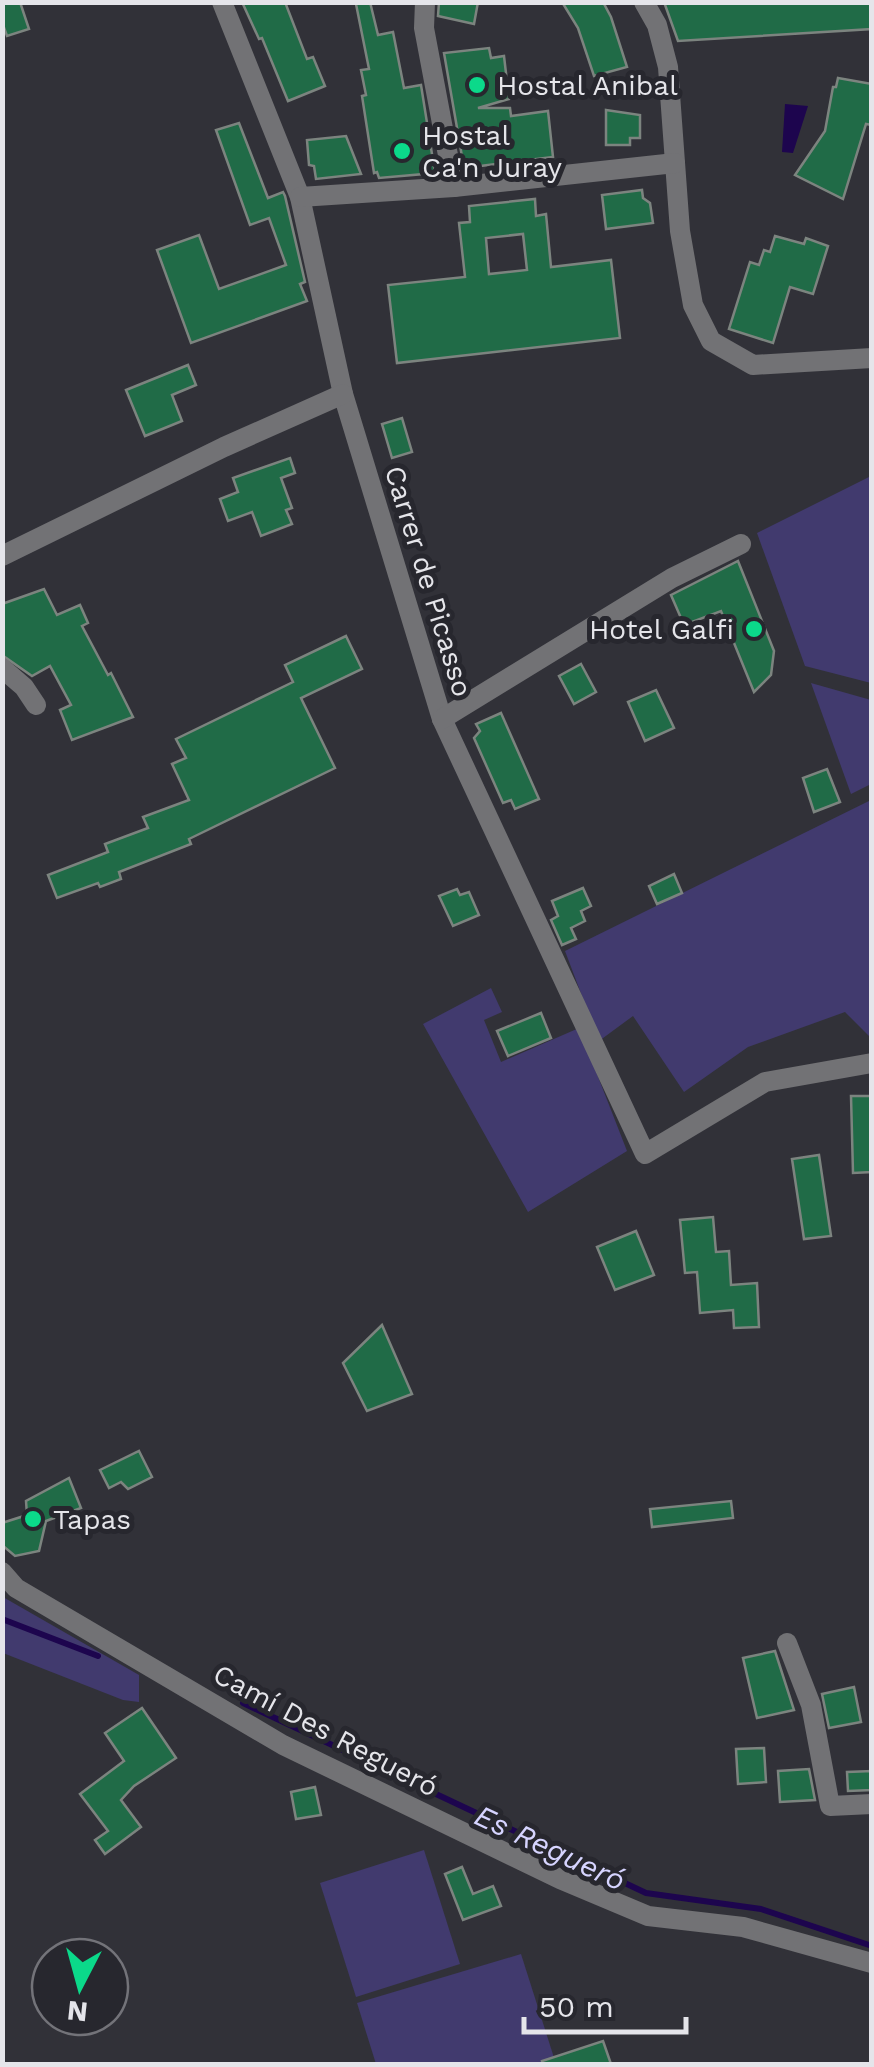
<svg xmlns="http://www.w3.org/2000/svg" width="874" height="2067" viewBox="0 0 874 2067" font-family="'Work Sans',sans-serif">
  <rect width="100%" height="100%" fill="#313138"/>
  <!-- green -->
  <g fill="#413a6e">
    <polygon points="871,476 871,683 805,666 757,533"/>
    <polygon points="811,683 871,700 871,784 851,794"/>
    <polygon points="871,800 871,1038 845,1012 748,1047 684,1092 633,1016 599,1041 565,951"/>
    <polygon points="491,988 502,1012 484,1020 501,1062 579,1028 627,1151 528,1212 423,1024"/>
    <polygon points="3,1597 139,1675 139,1702 123,1700 3,1653"/>
    <polygon points="424,1850 460,1964 356,1997 320,1883"/>
    <polygon points="521,1954 556,2064 376,2064 357,2003"/>
  </g>
  <!-- water -->
  <polygon fill="#1d054e" points="785,104 808,106 793,153 782,152"/>
  <g fill="none" stroke-linecap="round" stroke-linejoin="round">
    <!-- stream -->
    <g stroke="#1d054e" stroke-width="6">
      <polyline points="2,1619 98,1656"/>
      <polyline points="243,1703 646,1893 761,1909 872,1946"/>
    </g>
  </g>
  <!-- building -->
  <g fill="#206b47" stroke="#7c847f" stroke-width="2.5" fill-rule="evenodd">
    <polygon points="2,2 20,2 29,29 7,36 2,22"/>
    <polygon points="242,2 285,2 307,59 313,57 325,86 288,101 262,38 259,39"/>
    <polygon points="370,2 378,35 393,32 404,88 421,85 435,173 379,178 377,172 374,173 362,96 366,95 361,70 369,69 356,4"/>
    <polygon points="439,2 478,2 474,24 438,16"/>
    <polygon points="562,2 603,2 611,17 627,67 594,76 578,28"/>
    <polygon points="664,2 872,2 872,29 678,41"/>
    <polygon points="489,48 491,58 504,56 509,99 478,108 510,108 511,116 548,111 553,157 464,168 444,53"/>
    <polygon points="838,78 872,84 872,125 866,124 843,199 795,175 825,131 833,87 836,87"/>
    <polygon points="606,110 640,115 640,138 630,138 630,145 606,145"/>
    <polygon points="239,123 268,198 283,192 285,196 305,282 300,284 307,301 191,343 157,250 199,235 219,289 286,265 269,218 250,225 216,130"/>
    <polygon points="346,136 361,174 316,179 314,166 309,165 307,140"/>
    <polygon points="642,190 643,198 650,203 653,223 606,229 602,195"/>
    <path d="M535 199 536 216 546 214 551 267 611 260 620 338 397 363 388 285 465 277 459 223 470 222 469 206ZM523 234 527 270 489 274 486 238Z"/>
    <polygon points="775,236 804,244 806,238 828,246 813,294 790,287 773,343 729,329 750,262 759,265 764,250 770,252"/>
    <polygon points="188,365 196,385 172,395 182,421 145,436 126,390"/>
    <polygon points="402,418 412,452 392,458 382,424"/>
    <polygon points="290,458 295,473 281,478 292,508 286,510 292,524 261,536 252,512 228,521 220,499 238,492 233,478"/>
    <polygon points="738,561 774,651 771,675 754,692 721,611 684,625 671,595"/>
    <polygon points="44,589 57,615 80,605 88,623 82,626 108,675 111,673 133,717 72,740 60,710 71,705 50,666 32,676 2,655 2,604"/>
    <polygon points="346,636 362,669 301,698 335,768 189,839 191,844 119,872 121,879 100,887 98,883 57,898 48,875 108,852 105,844 148,828 143,817 189,800 172,764 186,758 176,739 293,682 285,665"/>
    <polygon points="581,664 596,692 574,704 559,676"/>
    <polygon points="656,690 674,728 645,741 628,702"/>
    <polygon points="501,713 539,799 515,809 511,800 503,803 474,738 480,731 476,724"/>
    <polygon points="827,769 840,802 814,812 803,778"/>
    <polygon points="674,874 682,893 657,904 649,886"/>
    <polygon points="583,888 591,906 581,911 585,921 571,928 576,939 562,945 551,920 558,916 552,901"/>
    <polygon points="457,889 460,895 469,892 479,915 453,926 439,896"/>
    <polygon points="541,1013 551,1038 508,1056 497,1031"/>
    <polygon points="851,1096 872,1096 872,1172 853,1173"/>
    <polygon points="819,1155 831,1236 804,1239 792,1159"/>
    <polygon points="713,1217 716,1252 729,1251 731,1285 757,1283 759,1327 734,1328 733,1310 700,1313 697,1272 685,1273 680,1220"/>
    <polygon points="636,1231 654,1275 615,1290 597,1247"/>
    <polygon points="382,1325 412,1394 367,1411 343,1363"/>
    <polygon points="139,1451 152,1477 128,1489 121,1482 109,1488 100,1470"/>
    <polygon points="69,1478 81,1508 46,1521 39,1551 15,1556 2,1545 2,1523 27,1515 26,1501"/>
    <polygon points="731,1501 733,1518 652,1527 650,1509"/>
    <polygon points="775,1651 794,1710 757,1718 743,1658"/>
    <polygon points="854,1687 861,1722 829,1728 822,1694"/>
    <polygon points="142,1708 176,1758 134,1786 121,1800 141,1827 105,1854 95,1840 108,1831 80,1794 124,1761 105,1733"/>
    <polygon points="764,1748 766,1782 738,1784 736,1749"/>
    <polygon points="809,1769 815,1800 780,1802 778,1771"/>
    <polygon points="872,1771 872,1790 848,1791 847,1772"/>
    <polygon points="315,1787 321,1815 296,1819 291,1792"/>
    <polygon points="462,1867 473,1894 493,1886 501,1906 463,1920 445,1874"/>
    <polygon points="603,2041 611,2064 543,2064 542,2061"/>
  </g>
  <g fill="none" stroke-linecap="round" stroke-linejoin="round">
    <!-- minor -->
    <g stroke="#727275" stroke-width="20">
      <polyline points="222,2 300,197 343,394 442,719 645,1154 765,1082 872,1063"/>
      <polyline points="425,2 424,28 454,187"/>
      <polyline points="644,2 657,25 668,67 680,231 693,305 711,341 753,365 872,358"/>
      <polyline points="300,197 454,187 675,163"/>
      <polyline points="2,556 224,447 343,394"/>
      <polyline points="2,668 24,687 36,705"/>
      <polyline points="442,719 672,578 741,544"/>
      <polyline points="2,1572 16,1588 283,1745 560,1879 648,1916 743,1927 872,1963"/>
      <polyline points="787,1643 811,1705 830,1806 872,1804"/>
    </g>
  </g>
  <!-- markers -->
  <g fill="#0bd98a" stroke="#27272e" stroke-width="4">
    <circle cx="477" cy="85" r="10"/>
    <circle cx="402" cy="151" r="10"/>
    <circle cx="754" cy="629" r="10"/>
    <circle cx="33" cy="1519" r="10"/>
  </g>
  <g text-anchor="middle" stroke-width="10" stroke-linejoin="round" paint-order="stroke">
    <!-- poi labels -->
    <g font-size="28" fill="#e5e5ea" stroke="#27272e" text-anchor="start">
      <text x="497" y="95">Hostal Anibal</text>
      <text x="422" y="145">Hostal<tspan x="422" dy="32">Ca'n Juray</tspan></text>
      <text x="734" y="639" text-anchor="end">Hotel Galfi</text>
      <text x="53" y="1529">Tapas</text>
    </g>
    <!-- street labels -->
    <g font-size="28" fill="#e5e5ea" stroke="#27272e">
      <text transform="translate(429 581) rotate(73)" y="10">Carrer de Picasso</text>
      <text transform="translate(326 1730) rotate(28)" y="10">Camí Des Regueró</text>
    </g>
    <!-- water labels -->
    <g font-size="30" font-style="italic" fill="#d6d4ff" stroke="#27272e">
      <text transform="translate(550 1848) rotate(25)" y="10">Es Regueró</text>
    </g>
  </g>
  <!-- border -->
  <rect width="874" height="2067" fill="none" stroke="#e5e5ea" stroke-width="10"/>
  <!-- north arrow -->
  <g transform="translate(80 1987) rotate(186)"><circle r="48" fill="#27272e" stroke="#737379" stroke-width="2.5"/>
  <path d="M0-8L18 38L0 25L-18 38Z" fill="#0bd98a"/>
  <text y="-15" font-size="28" font-weight="bold" text-anchor="middle" fill="#e5e5ea">N</text>
  </g>
  <!-- scale -->
  <path d="M524 2017v15h162v-15" fill="none" stroke="#e5e5ea" stroke-width="5"/>
  <text x="539" y="2017" font-size="30" fill="#e5e5ea" stroke="#27272e" stroke-width="8" paint-order="stroke">50 m</text>
</svg>
